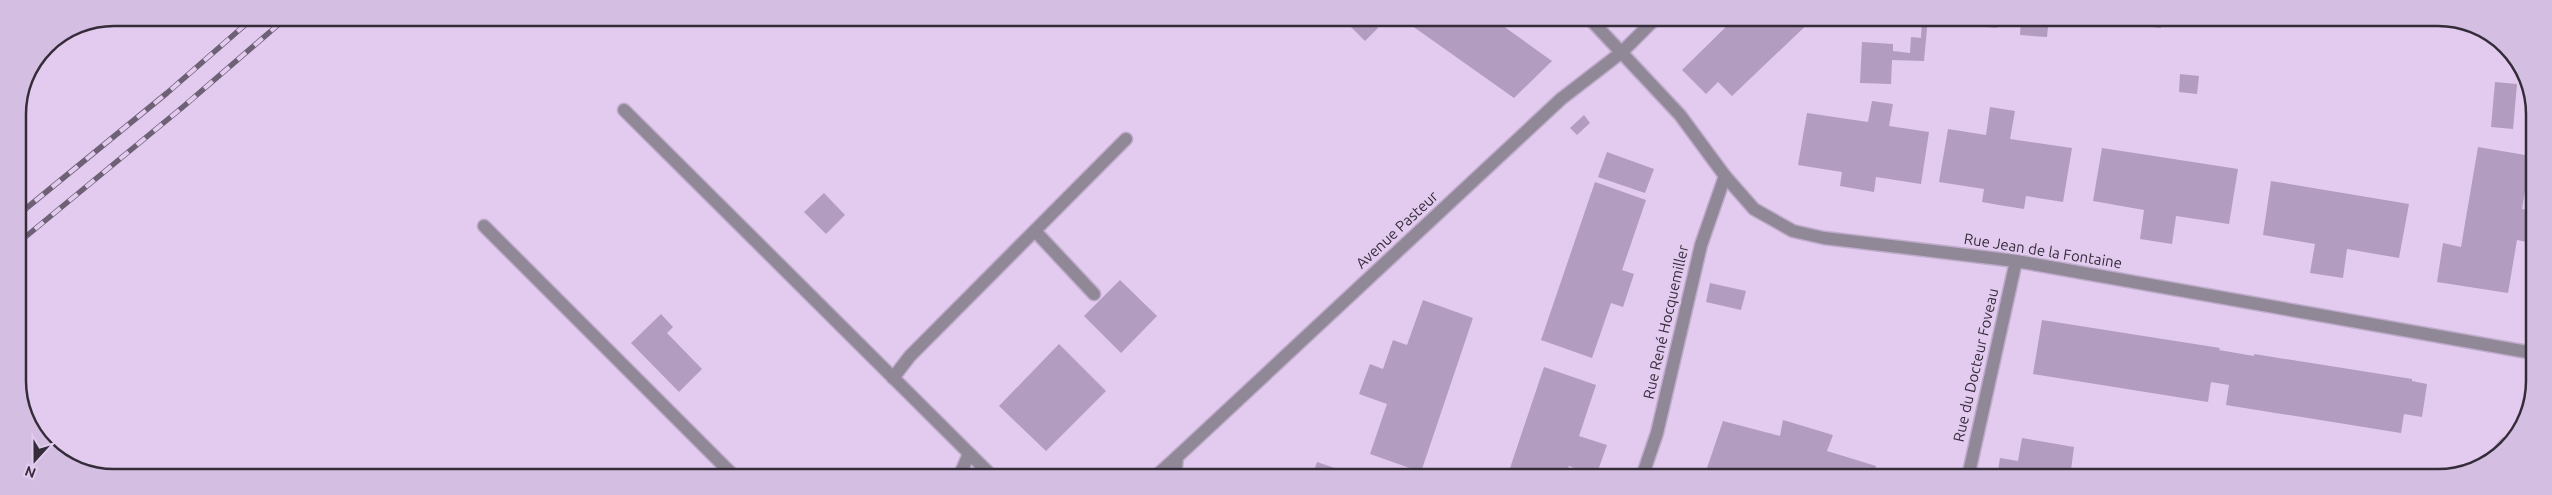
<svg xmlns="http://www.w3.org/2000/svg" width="2552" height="495" viewBox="0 0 2552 495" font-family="Ubuntu,sans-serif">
  <rect width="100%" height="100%" fill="#e2cbef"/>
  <!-- building -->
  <g fill="#b29cbf">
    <polygon points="1342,18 1367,18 1378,28 1365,41"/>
    <polygon points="1401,18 1492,18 1552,61 1514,98"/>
    <polygon points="1735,18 1814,18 1732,96 1718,82 1706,94 1682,70"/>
    <polygon points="1922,18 1928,18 1924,61 1892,60 1891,84 1860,83 1862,42 1893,44 1893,51 1910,53 1911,37 1921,38"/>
    <polygon points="1974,18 1997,18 1997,28 1973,26"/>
    <polygon points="2021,18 2049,18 2047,37 2020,35"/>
    <polygon points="2061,18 2161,18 2161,28"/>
    <polygon points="2180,74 2199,76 2197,94 2179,92"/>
    <polygon points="2495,82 2517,84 2513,129 2491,127"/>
    <polygon points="1872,101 1893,104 1889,126 1929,132 1921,184 1876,177 1874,192 1840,186 1842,172 1798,165 1807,113 1868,122"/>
    <polygon points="1990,107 2015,111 2010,139 2072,148 2063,202 2026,196 2024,209 1999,205 1982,202 1984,189 1939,182 1948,129 1986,135"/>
    <polygon points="1584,115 1590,123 1577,135 1570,128"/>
    <polygon points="2478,147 2531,156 2522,209 2533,211 2533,243 2517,240 2508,293 2437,282 2443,243 2461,247"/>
    <polygon points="2102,148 2238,169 2229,224 2176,216 2172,244 2140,239 2144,210 2093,201"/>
    <polygon points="1607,152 1654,169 1645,193 1598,177"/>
    <polygon points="2271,181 2409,204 2399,258 2347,249 2343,278 2310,273 2315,244 2263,235"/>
    <polygon points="1595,182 1646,200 1622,270 1634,274 1623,307 1611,303 1592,358 1541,340"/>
    <polygon points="824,193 845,215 826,234 804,212"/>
    <polygon points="1120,280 1157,316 1121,353 1084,316"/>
    <polygon points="1710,283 1746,291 1741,310 1706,302"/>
    <polygon points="1423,300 1473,318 1421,472 1370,454 1387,404 1359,394 1370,364 1383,369 1393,340 1407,345"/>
    <polygon points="661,314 673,327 667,333 702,369 679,392 631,343"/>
    <polygon points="2042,320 2220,348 2219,350 2254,356 2254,354 2412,379 2412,381 2427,384 2422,417 2404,414 2401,433 2226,405 2229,385 2211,382 2208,402 2033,374"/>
    <polygon points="1059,344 1106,391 1046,451 999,406"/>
    <polygon points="1544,367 1596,385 1579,436 1607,445 1596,476 1569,466 1565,477 1507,477"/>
    <polygon points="1783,420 1833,435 1827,451 1876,466 1874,477 1724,477 1706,471 1723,421 1780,436"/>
    <polygon points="2022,438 2074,447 2070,477 1997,477 2000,458 2018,461"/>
    <polygon points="1317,462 1361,477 1312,477"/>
  </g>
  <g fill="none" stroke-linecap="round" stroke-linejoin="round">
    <!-- minor casing -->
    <g stroke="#bfabcb" stroke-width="15">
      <g id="minor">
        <polyline points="1589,18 1680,115 1725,176 1754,209 1793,231 1824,238 2016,261 2533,353"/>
        <polyline points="624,110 993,477"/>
        <polyline points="484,226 735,477"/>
        <polyline points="1035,231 1094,294"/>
        <polyline points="893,378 910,356 1126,139"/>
        <polyline points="2496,456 2506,444"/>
        <polyline points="959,477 969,454"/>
        <polyline points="1155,477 1177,457"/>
        <polyline points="1175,477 1177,457 1561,99 1622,52 1656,18"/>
        <polyline points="1642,477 1657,433 1701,245 1725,176"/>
        <polyline points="1968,477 2016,261"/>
      </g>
    </g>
    <!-- minor -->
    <use href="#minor" stroke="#918897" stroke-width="12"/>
    <!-- rail casing -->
    <g stroke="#6e6176" stroke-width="5.5">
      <g id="rail">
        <polyline points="18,215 167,93 253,18"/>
        <polyline points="18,243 184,106 286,18"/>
      </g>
    </g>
    <!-- rail -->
    <use href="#rail" stroke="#e2cbef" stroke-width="4" stroke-dasharray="11" stroke-linecap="butt"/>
  </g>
  <g text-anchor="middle" stroke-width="4.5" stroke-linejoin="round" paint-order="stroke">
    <!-- street labels -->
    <g font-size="15" fill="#352c3a" stroke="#e2cbef">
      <text transform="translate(1397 230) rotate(-43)" y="5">Avenue Pasteur</text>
      <text transform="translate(2043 251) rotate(9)" y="5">Rue Jean de la Fontaine</text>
      <text transform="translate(1666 322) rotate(-77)" y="5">Rue René Hocquemiller</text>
      <text transform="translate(1976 365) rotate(-77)" y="5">Rue du Docteur Foveau</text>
    </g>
  </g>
  <!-- crop -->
  <path d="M0 0H2552V495H0ZM114 26H2438A88 88 0 0 1 2526 114V381A88 88 0 0 1 2438 469H114A88 88 0 0 1 26 381V114A88 88 0 0 1 114 26Z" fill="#d4bee1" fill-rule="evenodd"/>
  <path fill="none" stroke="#352c3a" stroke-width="2.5" d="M114 26H2438A88 88 0 0 1 2526 114V381A88 88 0 0 1 2438 469H114A88 88 0 0 1 26 381V114A88 88 0 0 1 114 26Z"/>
  <!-- north arrow -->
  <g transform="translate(35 460) rotate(201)" stroke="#e2cbef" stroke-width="4" paint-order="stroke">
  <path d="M0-4L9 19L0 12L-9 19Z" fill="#352c3a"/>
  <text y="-8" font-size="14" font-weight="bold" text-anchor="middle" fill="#352c3a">N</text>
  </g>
</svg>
